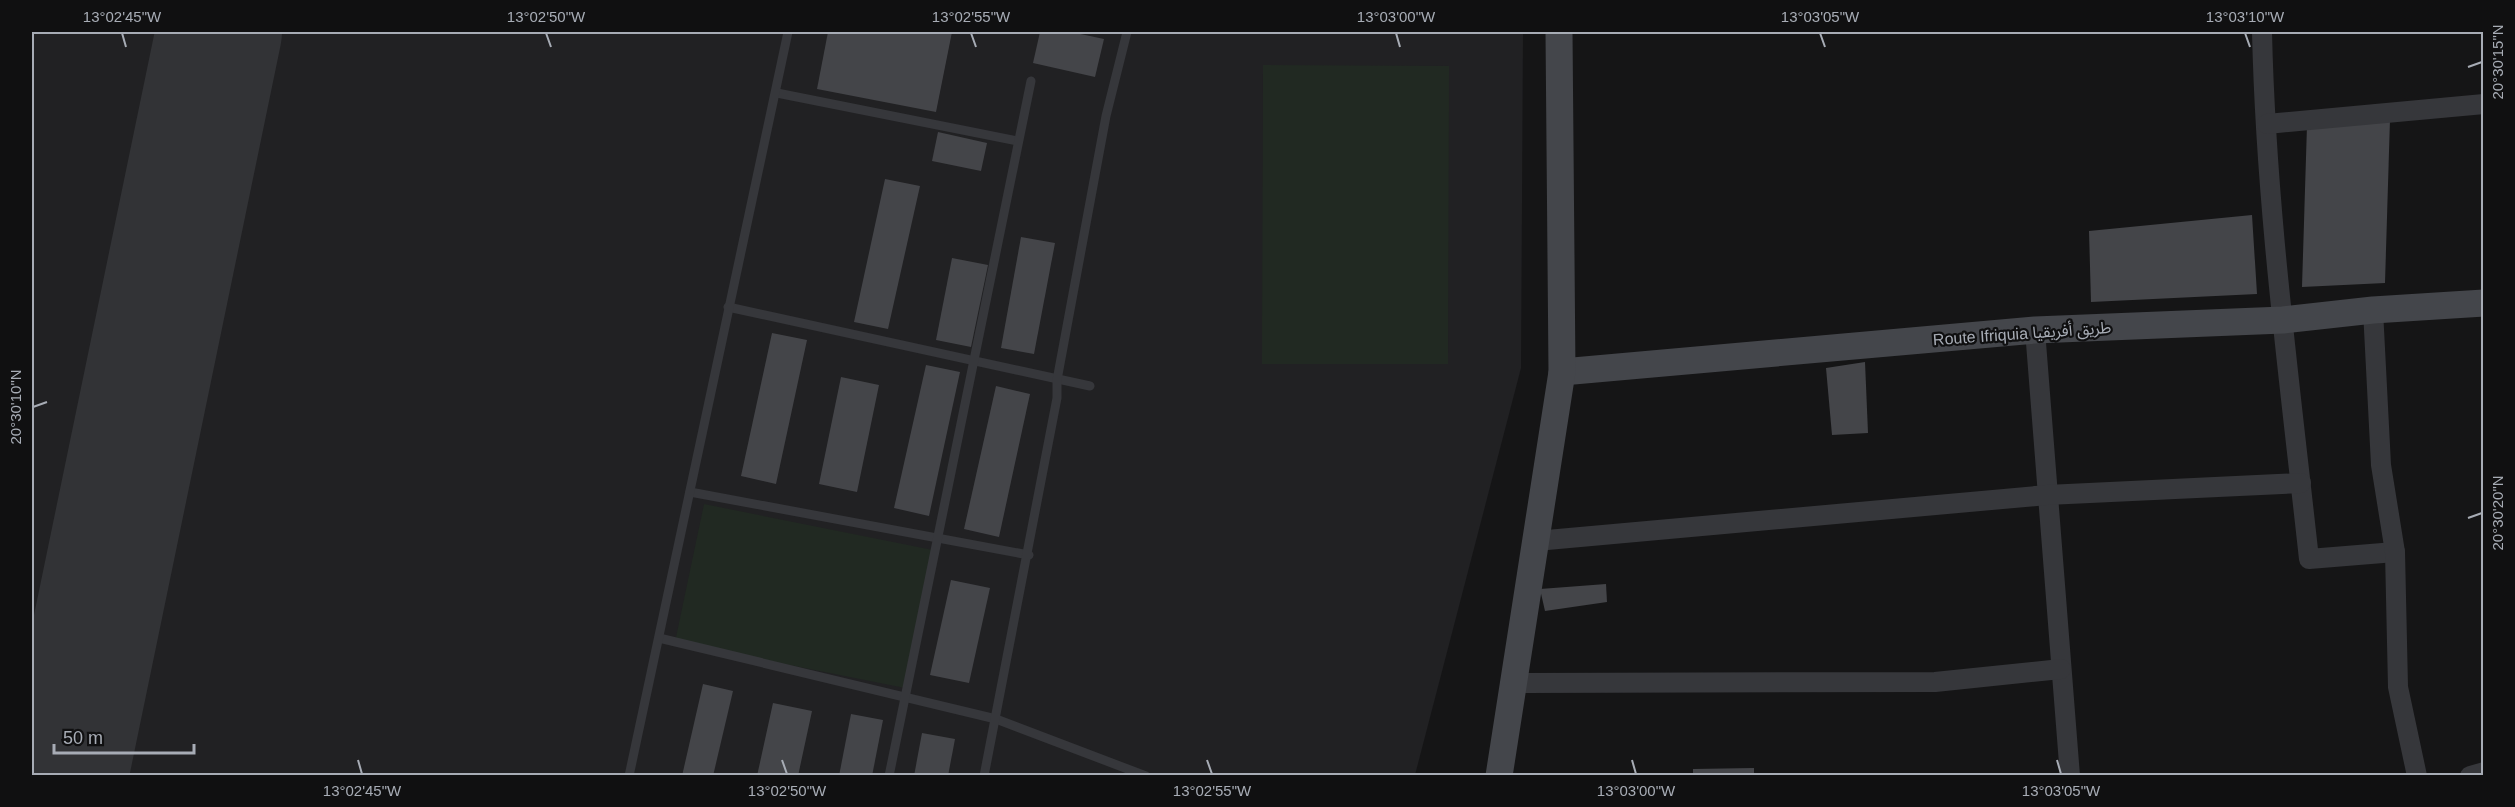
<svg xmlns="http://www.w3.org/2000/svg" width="2515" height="807" viewBox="0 0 2515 807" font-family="Helvetica,'Noto Sans Arabic',sans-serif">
  <rect width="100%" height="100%" fill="#151516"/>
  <!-- built -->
  <polygon fill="#212123" points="32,32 1523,32 1521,368 1415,775 32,775"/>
  <!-- green -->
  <g fill="#212922">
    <polygon points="1263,65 1449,66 1448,364 1262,364"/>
    <polygon points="704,504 933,550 905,688 675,642"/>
  </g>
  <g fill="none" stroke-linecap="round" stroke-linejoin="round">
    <!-- runway -->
    <polyline stroke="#323336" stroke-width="126" points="65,776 219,32"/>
  </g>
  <!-- building -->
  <g fill="#444549">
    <polygon points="828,32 952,32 936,112 817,89"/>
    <polygon points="1040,32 1071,32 1104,39 1095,77 1033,63"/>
    <polygon points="2390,119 2385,283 2302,287 2307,125"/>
    <polygon points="938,132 987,143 981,171 932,161"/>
    <polygon points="885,179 920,186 888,329 854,322"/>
    <polygon points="2252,215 2257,294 2091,302 2089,231"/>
    <polygon points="1021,237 1055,243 1034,354 1001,348"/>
    <polygon points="952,258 988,265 971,347 936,340"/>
    <polygon points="772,333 807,340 776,484 741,476"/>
    <polygon points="1865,362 1868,433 1832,435 1826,368"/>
    <polygon points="926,365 960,372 929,516 894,508"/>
    <polygon points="841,377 879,385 857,492 819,484"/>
    <polygon points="996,386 1030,394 999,537 964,529"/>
    <polygon points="951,580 990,588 969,683 930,675"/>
    <polygon points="1606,584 1607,602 1545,611 1540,589"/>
    <polygon points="703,684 733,691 713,776 682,776"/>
    <polygon points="773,703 812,711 798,776 757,776"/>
    <polygon points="851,714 883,720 872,776 839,776"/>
    <polygon points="922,733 955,739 948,776 914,776"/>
    <polygon points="1754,768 1754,776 1693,776 1693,769"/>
  </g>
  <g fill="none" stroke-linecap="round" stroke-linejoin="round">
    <!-- lane -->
    <g stroke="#36373b" stroke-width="9">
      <polyline points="777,93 1018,141"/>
      <polyline points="728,307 1090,386"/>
      <polyline points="690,492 1029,555"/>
      <polyline points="659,638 996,719 1146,776"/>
      <polyline points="629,776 788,32"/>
      <polyline points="889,776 1031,81"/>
      <polyline points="984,776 1057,398 1057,380 1106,116 1127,32"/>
    </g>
    <!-- street -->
    <g stroke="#36373b" stroke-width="20">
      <path d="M2262 32C2266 208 2290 384 2309 559L2395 552"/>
      <polyline points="2267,124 2484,104"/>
      <polyline points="2373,310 2381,465 2395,552 2398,687 2417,776"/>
      <polyline points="2035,330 2070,776"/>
      <polyline points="1536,541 2047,495 2301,483"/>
      <polyline points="1514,683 1935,682 2061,669"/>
      <polyline points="2470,776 2484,772"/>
    </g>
    <!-- secondary -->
    <g stroke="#44464b" stroke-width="27">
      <polyline points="1562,372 2035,330 2283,320 2373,310 2484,303"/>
      <polyline points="1499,776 1562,372 1559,32"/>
    </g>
  </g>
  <!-- ticks -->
  <path fill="none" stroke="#a7acb5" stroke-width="2" d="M122 33 126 47M546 33 551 47M971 33 976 47M1396 33 1400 47M1820 33 1825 47M2245 33 2250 47M2468 67 2482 62M33 407 47 402M2468 518 2482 513M358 760 362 774M782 760 787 774M1207 760 1212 774M1632 760 1636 774M2057 760 2061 774"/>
  <g text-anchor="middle" stroke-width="4.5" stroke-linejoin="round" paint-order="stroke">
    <!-- street labels -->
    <g font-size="16" fill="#a7acb5" stroke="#101011">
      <text transform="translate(2022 333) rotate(-4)" y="6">Route Ifriquia طريق أفريقيا</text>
    </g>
  </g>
  <!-- border -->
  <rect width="2515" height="807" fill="none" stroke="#101011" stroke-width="66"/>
  <!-- scale -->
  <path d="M54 744v9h140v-9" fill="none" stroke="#a7acb5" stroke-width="3"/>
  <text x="63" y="744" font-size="18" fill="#a7acb5" stroke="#101011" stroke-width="4.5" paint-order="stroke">50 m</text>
  <rect x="33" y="33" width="2449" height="741" fill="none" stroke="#a7acb5" stroke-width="2"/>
  <g font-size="15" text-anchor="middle" fill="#a7acb5">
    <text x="122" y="22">13°02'45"W</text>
    <text x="546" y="22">13°02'50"W</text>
    <text x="971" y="22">13°02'55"W</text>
    <text x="1396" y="22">13°03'00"W</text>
    <text x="1820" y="22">13°03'05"W</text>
    <text x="2245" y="22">13°03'10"W</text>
    <text transform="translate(2498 62) rotate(-90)" y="5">20°30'15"N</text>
    <text transform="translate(16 407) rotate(-90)" y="5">20°30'10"N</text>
    <text transform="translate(2498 513) rotate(-90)" y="5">20°30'20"N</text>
    <text x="362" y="796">13°02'45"W</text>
    <text x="787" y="796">13°02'50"W</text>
    <text x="1212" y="796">13°02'55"W</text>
    <text x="1636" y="796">13°03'00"W</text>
    <text x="2061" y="796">13°03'05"W</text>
  </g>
</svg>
